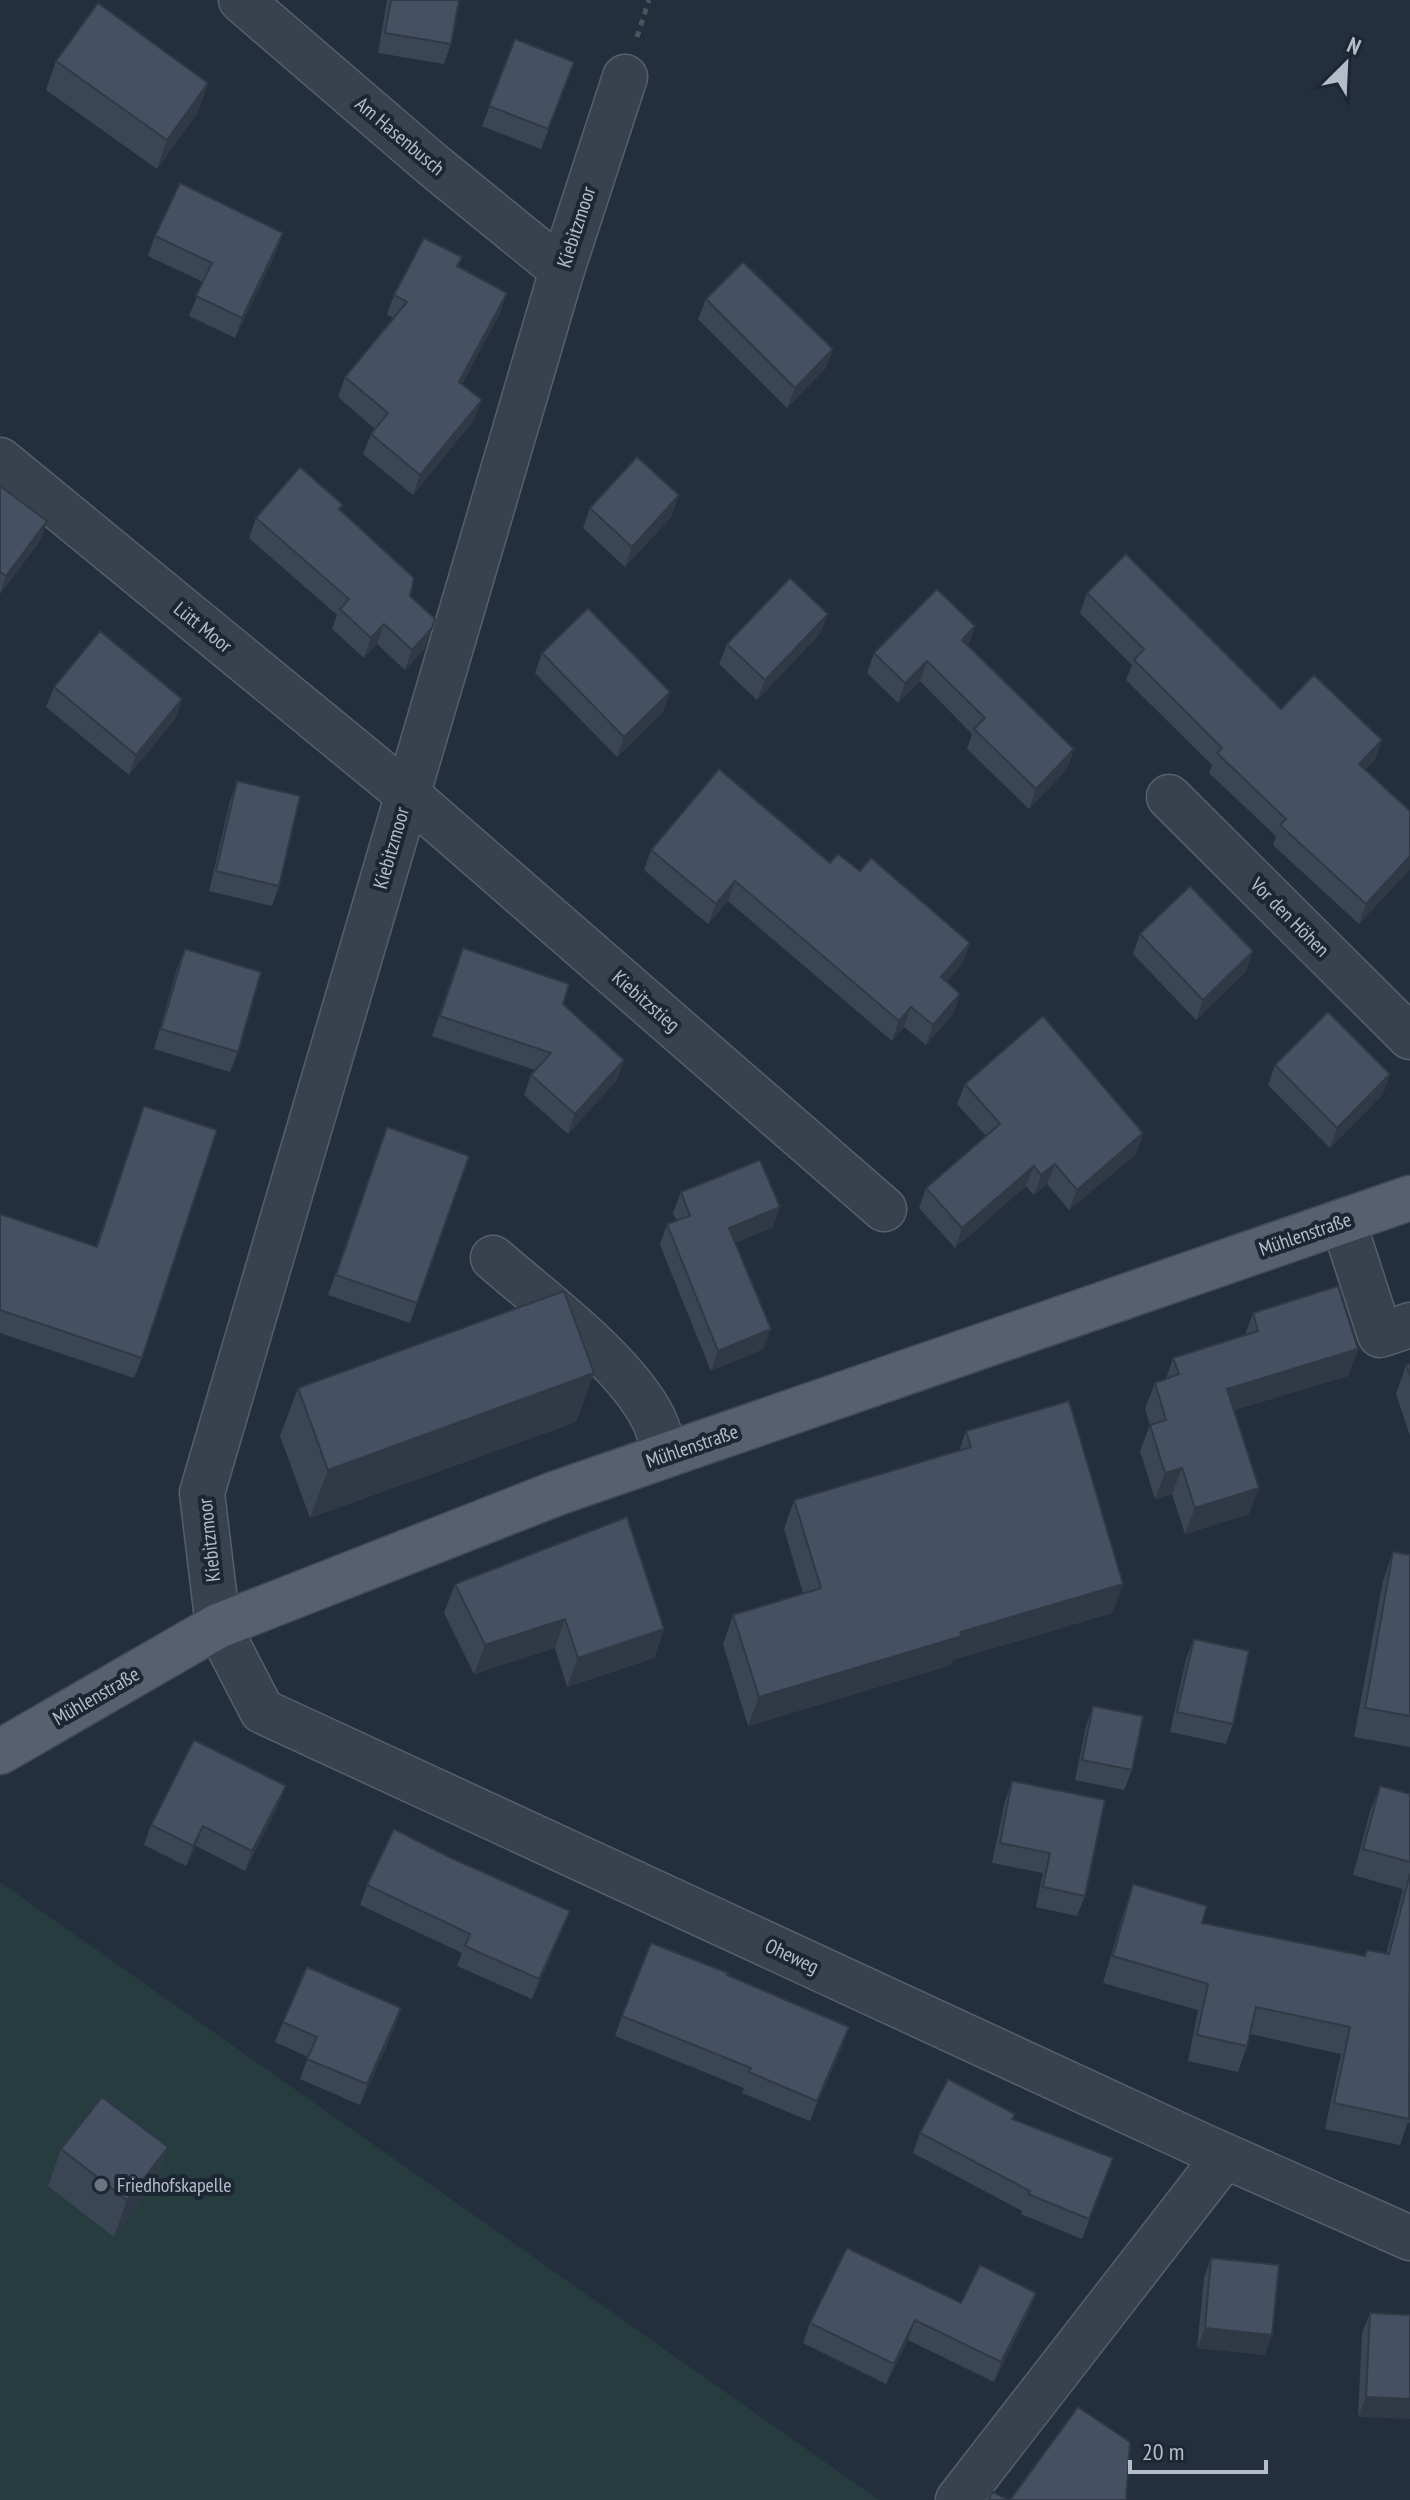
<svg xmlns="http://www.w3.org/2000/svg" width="1410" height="2500" viewBox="0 0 1410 2500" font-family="'PT Sans Narrow',sans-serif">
  <rect width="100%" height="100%" fill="#242f3e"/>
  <!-- green -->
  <polygon fill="#263c3f" points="0,1882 879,2500 0,2500"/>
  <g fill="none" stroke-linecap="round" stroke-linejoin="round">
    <!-- minor casing -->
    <g stroke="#565f6c" stroke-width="47">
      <g id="minor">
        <polyline points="241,0 433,165 562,270"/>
        <polyline points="625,77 562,270 202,1493 218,1626 262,1711 1205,2147 1410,2238"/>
        <polyline points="0,460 407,794 884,1209"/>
        <polyline points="1169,797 1410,1037"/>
        <polyline points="1343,1221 1380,1335 1410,1325"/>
        <path d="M493 1258C541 1300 627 1363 654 1420 659 1430 662 1443 665 1455"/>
        <polyline points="958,2500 1225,2156"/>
      </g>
    </g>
    <!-- major casing -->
    <g stroke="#414a57" stroke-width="47">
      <polyline id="major" points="0,1752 218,1626 557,1493 1410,1198"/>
    </g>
    <!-- path -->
    <polyline stroke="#44595c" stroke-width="5" stroke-dasharray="6 6" stroke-linecap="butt" points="637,37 649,0"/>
    <!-- minor -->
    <use href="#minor" stroke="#38414e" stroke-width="44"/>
    <!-- major -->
    <use href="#major" stroke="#56606e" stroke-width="44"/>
  </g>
  <!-- wall -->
  <g fill="#3b4654">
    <polygon points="387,0 459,0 451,44 444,64 378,53"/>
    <polygon points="515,39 567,82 541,149 482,126"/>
    <polygon points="56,61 208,83 198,112 157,169 46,90"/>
    <polygon points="283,233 276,253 235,338 189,316 203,282 148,256 155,236"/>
    <polygon points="462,257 458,266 500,313 462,384 474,420 413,495 363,454 371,434 375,429 338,397 345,377 394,318 387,315 394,295"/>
    <polygon points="706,299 833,349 825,369 787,408 698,319"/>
    <polygon points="0,486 47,521 40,541 0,594"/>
    <polygon points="590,508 672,516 625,567 583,528"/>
    <polygon points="341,510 410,596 425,648 405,670 377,644 364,658 332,629 337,615 249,538 256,518"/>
    <polygon points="1087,593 1281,709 1375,760 1365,769 1410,811 1410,869 1359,924 1273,845 1276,836 1209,773 1212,765 1126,680 1132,665 1080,613"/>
    <polygon points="975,626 968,646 1074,749 1067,769 1029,809 967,749 972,734 920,681 898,703 867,673 874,653"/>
    <polygon points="820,634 757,700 719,664 727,644"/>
    <polygon points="542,653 670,692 663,712 617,757 535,673"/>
    <polygon points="54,687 182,699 175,719 129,775 46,707"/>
    <polygon points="237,781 279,886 272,906 209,891 230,801"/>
    <polygon points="651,850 830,863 963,963 946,982 960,994 953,1014 926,1045 904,1027 892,1041 728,901 708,924 644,870"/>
    <polygon points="1140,934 1253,951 1246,971 1196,1020 1133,954"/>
    <polygon points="185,949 238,1052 230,1072 154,1049 177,969"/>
    <polygon points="455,968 563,1004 624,1060 617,1080 568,1134 524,1095 531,1075 535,1070 432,1036"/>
    <polygon points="1275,1065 1390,1074 1383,1094 1330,1148 1268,1085"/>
    <polygon points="965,1084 1143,1133 1136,1154 1069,1210 1047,1184 1034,1195 1026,1186 955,1248 919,1208 926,1188 986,1136 957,1104"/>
    <polygon points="144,1106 142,1358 134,1378 0,1333 0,1214 96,1246"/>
    <polygon points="387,1127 469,1156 410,1323 328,1295"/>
    <polygon points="681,1192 773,1227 735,1243 763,1349 711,1371 660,1245 667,1224 677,1221 673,1213"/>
    <polygon points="1253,1313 1358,1349 1348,1376 1234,1410 1249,1514 1185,1534 1172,1494 1155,1499 1140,1451 1150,1425 1145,1409 1155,1383 1166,1379 1173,1358 1245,1335"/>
    <polygon points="1410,1364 1410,1436 1396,1394 1406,1365"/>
    <polygon points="594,1373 576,1422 310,1518 280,1436 298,1388"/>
    <polygon points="966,1431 1123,1584 1112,1613 953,1660 951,1665 748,1726 723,1644 733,1615 803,1593 784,1529 794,1500 959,1451"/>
    <polygon points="1393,1552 1410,1555 1410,1747 1354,1737 1383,1581"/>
    <polygon points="455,1584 664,1629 654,1658 567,1687 555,1648 474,1674 444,1613"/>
    <polygon points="1194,1639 1233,1724 1226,1744 1170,1732 1186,1659"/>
    <polygon points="1093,1706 1132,1770 1124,1790 1075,1780 1086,1726"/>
    <polygon points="1012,1781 1085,1896 1077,1916 1036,1907 1043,1873 992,1863 1005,1801"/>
    <polygon points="286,1786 278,1806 245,1871 196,1846 186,1866 144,1845 151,1825"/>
    <polygon points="1380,1786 1410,1794 1410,2123 1408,2122 1400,2145 1325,2129 1341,2054 1250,2034 1247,2046 1238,2072 1188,2061 1198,2010 1103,1983 1124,1911 1133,1884 1202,1923 1364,1956 1367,1950 1386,1954 1403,1889 1353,1875 1370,1812"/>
    <polygon points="367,1885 562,1931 532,1999 457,1966 462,1953 360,1905"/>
    <polygon points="401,2008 394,2029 360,2105 300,2079 308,2057 275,2042 283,2022"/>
    <polygon points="622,2016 849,2027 810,2121 742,2093 744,2088 615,2036"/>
    <polygon points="1013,2119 1113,2158 1082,2239 1021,2214 1022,2211 913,2153 920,2133"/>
    <polygon points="168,2147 154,2184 114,2237 48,2186 61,2149"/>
    <polygon points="1211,2258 1265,2355 1197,2348 1204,2278"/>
    <polygon points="1036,2293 1028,2313 994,2382 908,2340 886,2384 803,2343 810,2323"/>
    <polygon points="1370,2313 1410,2315 1358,2417 1362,2333"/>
  </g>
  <!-- shaded-wall -->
  <g fill="#303945">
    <polygon points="208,83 198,112 157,169 167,140"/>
    <polygon points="283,233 276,253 235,338 242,318"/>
    <polygon points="507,293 500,313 452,402 459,382"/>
    <polygon points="833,349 825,369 787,408 795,388"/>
    <polygon points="482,400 474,420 413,495 420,475"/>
    <polygon points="679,495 672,516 625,567 632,547"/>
    <polygon points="47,521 40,541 0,594 6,576"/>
    <polygon points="828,614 820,634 757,700 765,680"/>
    <polygon points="384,624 377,644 364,658 371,638"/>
    <polygon points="975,626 968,647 962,640"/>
    <polygon points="432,628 425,648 405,670 412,650"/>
    <polygon points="927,661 920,681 898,703 905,683"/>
    <polygon points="670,692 663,712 617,757 624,737"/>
    <polygon points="182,699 175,719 129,775 136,755"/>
    <polygon points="1382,740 1375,760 1352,784 1359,764"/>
    <polygon points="1074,749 1067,769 1029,809 1036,789"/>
    <polygon points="1410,856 1410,869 1359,924 1366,904"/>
    <polygon points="735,881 728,901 708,924 716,904"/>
    <polygon points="970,943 963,963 934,997 941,977"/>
    <polygon points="1253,951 1246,971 1196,1020 1203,1000"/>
    <polygon points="960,994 953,1014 926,1045 933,1025"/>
    <polygon points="911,1007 904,1027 892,1041 899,1021"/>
    <polygon points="624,1060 617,1080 568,1134 575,1114"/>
    <polygon points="1390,1074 1383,1094 1330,1148 1337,1128"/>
    <polygon points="1143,1133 1136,1154 1069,1210 1077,1190"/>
    <polygon points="1055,1164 1047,1184 1034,1195 1041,1175"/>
    <polygon points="1034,1166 1026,1186 955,1248 962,1228"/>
    <polygon points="780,1207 773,1227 722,1248 729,1228"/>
    <polygon points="771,1329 763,1349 711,1371 718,1351"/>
    <polygon points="1358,1349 1348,1376 1218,1415 1227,1389"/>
    <polygon points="594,1373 576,1422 310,1518 328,1470"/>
    <polygon points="1182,1468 1172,1494 1155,1499 1165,1473"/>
    <polygon points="1259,1488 1249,1514 1185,1534 1195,1508"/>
    <polygon points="1123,1584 1112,1613 953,1660 951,1665 748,1726 759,1697 960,1632"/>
    <polygon points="565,1619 555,1648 474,1674 485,1645"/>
    <polygon points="664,1629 654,1658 567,1687 578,1658"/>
    <polygon points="286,1786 278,1806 245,1871 252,1851"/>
    <polygon points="203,1826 196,1846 186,1866 193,1846"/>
    <polygon points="570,1911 562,1931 532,1999 539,1979"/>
    <polygon points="401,2008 394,2029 360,2105 367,2084"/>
    <polygon points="849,2027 842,2048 810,2121 817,2101"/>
    <polygon points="168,2147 154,2184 114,2237 127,2200"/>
    <polygon points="1036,2293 1028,2313 994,2382 1001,2362"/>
    <polygon points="915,2320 908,2340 886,2384 894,2364"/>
    <polygon points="1205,2328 1272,2335 1265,2355 1197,2348"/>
    <polygon points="1366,2397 1410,2399 1410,2419 1358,2417"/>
  </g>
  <!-- building -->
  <g fill="#455162" stroke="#303945" stroke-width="2">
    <polygon points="391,0 459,0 451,44 385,33"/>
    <polygon points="98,3 208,83 167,140 56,61"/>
    <polygon points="515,39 574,62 548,129 489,106"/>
    <polygon points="180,183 283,233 242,318 196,296 212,263 155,236"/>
    <polygon points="424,238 462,257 457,266 507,293 459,382 482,400 420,475 371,434 388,413 345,377 407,302 394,295"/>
    <polygon points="743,262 833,349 795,388 706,299"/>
    <polygon points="637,457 679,495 632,547 590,508"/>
    <polygon points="300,467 343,505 339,509 414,578 410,596 435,619 432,628 412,650 384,624 371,638 340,609 349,599 256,518"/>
    <polygon points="0,486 47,521 6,576 0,572"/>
    <polygon points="1126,554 1281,709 1314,675 1382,740 1359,764 1410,811 1410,856 1366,904 1280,825 1286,819 1217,753 1222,748 1134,660 1144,649 1087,593"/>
    <polygon points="790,578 828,614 765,680 727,644"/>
    <polygon points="937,589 975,626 962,640 1074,749 1036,789 974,729 985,718 927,661 905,683 874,653"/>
    <polygon points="588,608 670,692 624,737 542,653"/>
    <polygon points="100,631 182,699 136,755 54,687"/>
    <polygon points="719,769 830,863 838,854 860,871 871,858 970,943 941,977 960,994 933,1025 911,1007 899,1021 735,881 716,904 651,850"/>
    <polygon points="237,781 300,796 279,886 216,871"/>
    <polygon points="1190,886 1253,951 1203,1000 1140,934"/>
    <polygon points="463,948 569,984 563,1004 624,1060 575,1114 531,1075 551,1053 440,1016"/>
    <polygon points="185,949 261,972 238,1052 161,1029"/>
    <polygon points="1328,1012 1390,1074 1337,1128 1275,1065"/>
    <polygon points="1043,1016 1143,1133 1077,1190 1055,1164 1041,1175 1034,1166 962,1228 926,1188 1000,1124 965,1084"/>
    <polygon points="144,1106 217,1130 142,1358 0,1310 0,1214 97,1247"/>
    <polygon points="387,1127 469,1156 417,1303 336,1275"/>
    <polygon points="760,1160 780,1207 729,1228 771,1329 718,1351 667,1224 690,1216 681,1192"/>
    <polygon points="1338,1286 1358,1349 1227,1389 1259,1488 1195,1508 1182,1468 1165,1473 1150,1425 1166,1420 1155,1383 1179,1374 1173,1358 1258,1331 1253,1313"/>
    <polygon points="564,1291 594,1373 328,1470 298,1388"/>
    <polygon points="1410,1364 1410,1376 1406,1365"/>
    <polygon points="1069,1401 1123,1584 960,1632 962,1636 759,1697 733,1615 821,1588 794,1500 971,1447 966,1431"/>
    <polygon points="627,1517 664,1629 578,1658 565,1619 485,1645 455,1584"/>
    <polygon points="1393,1552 1410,1555 1410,1716 1365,1708"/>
    <polygon points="1194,1639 1249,1651 1233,1724 1177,1712"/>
    <polygon points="1093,1706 1143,1716 1132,1770 1082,1760"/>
    <polygon points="194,1740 286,1786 252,1851 203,1826 193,1846 151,1825"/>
    <polygon points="1012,1781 1105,1800 1085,1896 1043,1887 1050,1853 1000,1843"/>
    <polygon points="1380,1786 1410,1794 1410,1862 1363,1849"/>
    <polygon points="394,1829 451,1858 570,1911 539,1979 465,1946 470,1934 367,1885"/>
    <polygon points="1410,1874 1409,2119 1334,2103 1350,2027 1256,2007 1247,2046 1197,2035 1208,1984 1113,1956 1133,1884 1207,1906 1202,1923 1365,1956 1367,1950 1389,1954"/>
    <polygon points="651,1943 728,1973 727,1975 849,2027 817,2101 749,2072 751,2068 622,2016"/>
    <polygon points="307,1967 401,2008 367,2084 307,2059 317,2037 283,2022"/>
    <polygon points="948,2079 1015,2114 1012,2119 1113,2158 1089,2219 1028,2194 1030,2191 920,2133"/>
    <polygon points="102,2097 168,2147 127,2200 61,2149"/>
    <polygon points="847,2248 961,2303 980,2265 1036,2293 1001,2362 915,2320 894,2364 810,2323"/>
    <polygon points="1211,2258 1279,2265 1272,2335 1205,2328"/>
    <polygon points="1370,2313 1410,2315 1410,2399 1366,2397"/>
    <polygon points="1078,2407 1130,2442 1126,2500 1010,2500"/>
    <polygon points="993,2492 1008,2500 988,2500"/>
  </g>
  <!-- markers -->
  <circle fill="#6b7280" stroke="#1d2633" stroke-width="3" cx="101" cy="2185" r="8"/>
  <g text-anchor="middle" stroke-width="8" stroke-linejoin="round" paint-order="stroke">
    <!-- street labels -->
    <g font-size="20" fill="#b4bcc9" stroke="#1d2633">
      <text transform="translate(400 136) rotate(40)" y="7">Am Hasenbusch</text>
      <text transform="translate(576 227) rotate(-72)" y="7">Kiebitzmoor</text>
      <text transform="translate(203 627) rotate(39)" y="7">Lütt Moor</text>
      <text transform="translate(391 848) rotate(-74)" y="7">Kiebitzmoor</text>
      <text transform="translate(1290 917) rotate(45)" y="7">Vor den Höhen</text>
      <text transform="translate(646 1001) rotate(41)" y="7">Kiebitzstieg</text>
      <text transform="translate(1305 1234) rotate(-19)" y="7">Mühlenstraße</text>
      <text transform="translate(692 1446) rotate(-19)" y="7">Mühlenstraße</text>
      <text transform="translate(209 1540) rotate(-96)" y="7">Kiebitzmoor</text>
      <text transform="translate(96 1696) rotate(-30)" y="7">Mühlenstraße</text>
      <text transform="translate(792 1956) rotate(25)" y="7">Oheweg</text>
    </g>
    <!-- poi labels -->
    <g font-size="20" fill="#b4bcc9" stroke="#1d2633" text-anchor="start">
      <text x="117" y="2192">Friedhofskapelle</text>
    </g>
  </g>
  <!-- north arrow -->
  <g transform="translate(1346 64) rotate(24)" stroke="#1d2633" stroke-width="6" paint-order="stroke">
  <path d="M0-6L14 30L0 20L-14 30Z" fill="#b4bcc9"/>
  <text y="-12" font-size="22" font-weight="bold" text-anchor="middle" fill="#b4bcc9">N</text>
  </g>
  <!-- scale -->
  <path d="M1130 2460v12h136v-12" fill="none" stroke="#b4bcc9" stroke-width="4"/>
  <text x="1142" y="2460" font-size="24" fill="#b4bcc9" stroke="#1d2633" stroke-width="6" paint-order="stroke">20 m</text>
</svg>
